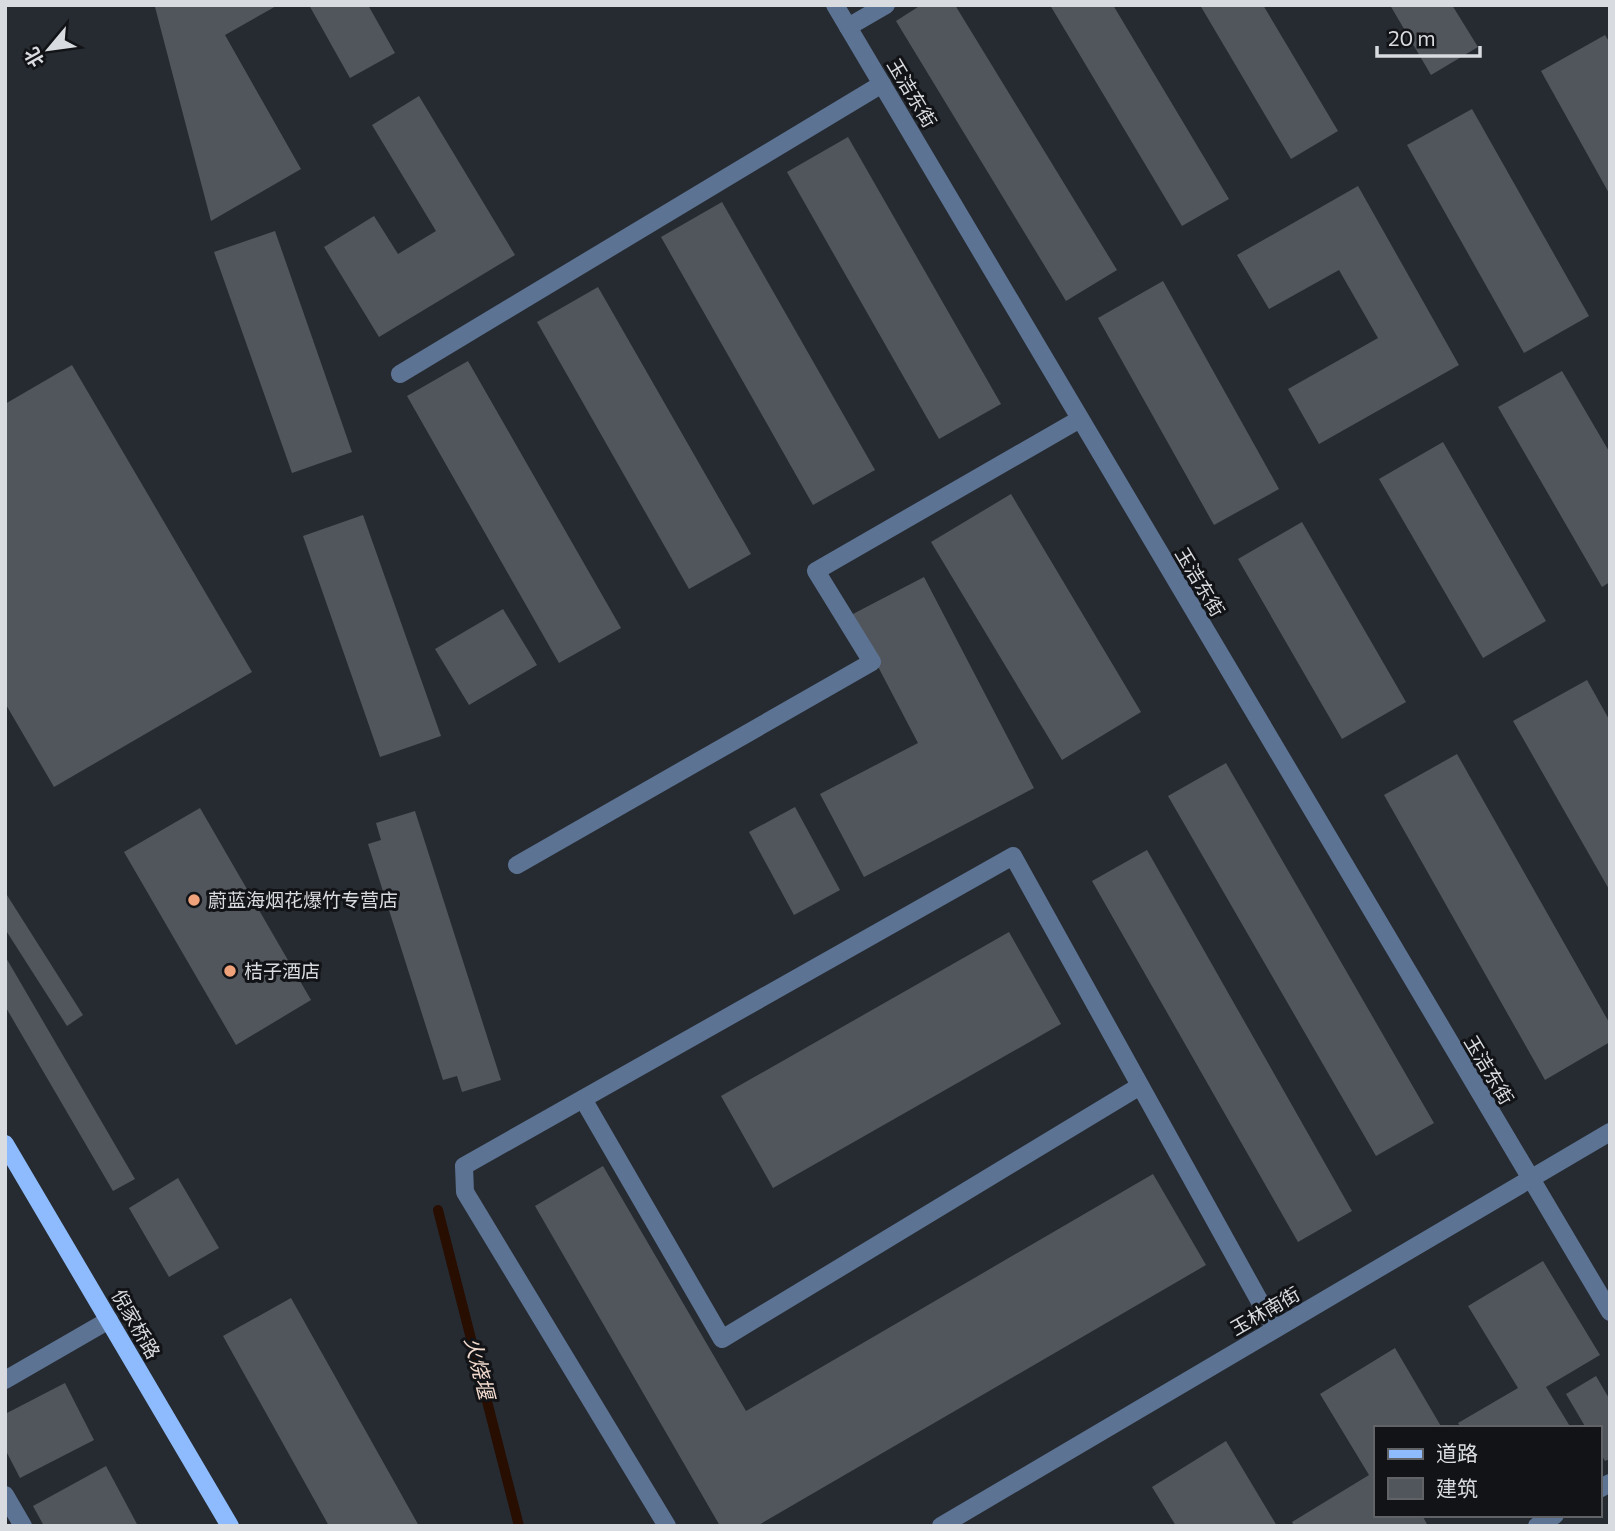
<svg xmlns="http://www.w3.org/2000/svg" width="1615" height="1531" viewBox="0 0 1615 1531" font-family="Commissioner,'Noto Sans SC',sans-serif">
  <rect width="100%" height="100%" fill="#262b31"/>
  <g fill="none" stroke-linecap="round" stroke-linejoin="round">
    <!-- stream -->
    <polyline stroke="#280d01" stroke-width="10" points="438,1210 519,1526"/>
  </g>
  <!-- building -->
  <g fill="#51565d">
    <polygon points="157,5 278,5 225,35 301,169 211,221 155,7"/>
    <polygon points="309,5 368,5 395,53 350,78"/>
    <polygon points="921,5 955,5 1117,270 1066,301 896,21"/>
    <polygon points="1050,5 1113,5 1229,199 1182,226"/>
    <polygon points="1200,5 1263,5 1338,131 1291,159"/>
    <polygon points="1390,5 1452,5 1478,47 1431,75"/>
    <polygon points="1605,35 1610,43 1610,195 1541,71"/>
    <polygon points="419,96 515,255 379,337 324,247 374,216 398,254 436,231 372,125"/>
    <polygon points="1472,109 1589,316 1524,353 1407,145"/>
    <polygon points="848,137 1001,404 939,439 787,172"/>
    <polygon points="1358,186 1459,365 1319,444 1288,389 1378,338 1339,270 1269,309 1237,255"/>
    <polygon points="722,202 875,470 813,505 661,237"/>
    <polygon points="275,231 352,452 292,473 214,252"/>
    <polygon points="1163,281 1279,489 1214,525 1098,318"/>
    <polygon points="598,287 751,554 689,589 537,322"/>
    <polygon points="468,361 621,628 559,663 407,396"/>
    <polygon points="72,365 252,672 54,787 5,703 5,404"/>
    <polygon points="1562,371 1610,453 1610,582 1602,587 1498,407"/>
    <polygon points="1443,442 1546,621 1483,658 1379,479"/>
    <polygon points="1011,494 1141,712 1062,760 931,542"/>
    <polygon points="363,515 441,736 380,757 303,536"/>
    <polygon points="1302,522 1406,702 1342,739 1238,559"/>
    <polygon points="924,577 1034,788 864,877 820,794 918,743 851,615"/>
    <polygon points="503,609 537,665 469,705 435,649"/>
    <polygon points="1587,680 1610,721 1610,891 1513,721"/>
    <polygon points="1457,754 1610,1024 1610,1042 1545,1080 1384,795"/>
    <polygon points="1226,763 1434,1123 1376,1156 1168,796"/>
    <polygon points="795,807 840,890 794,915 749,832"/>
    <polygon points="200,808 311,1000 236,1045 124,852"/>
    <polygon points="415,811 501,1080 462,1092 457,1076 443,1080 368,844 381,840 376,823"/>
    <polygon points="1147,850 1352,1211 1298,1242 1092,881"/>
    <polygon points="5,892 83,1015 67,1026 5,929"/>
    <polygon points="1009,932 1061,1024 773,1188 721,1096"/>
    <polygon points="5,956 135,1179 113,1191 5,1006"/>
    <polygon points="603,1166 746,1411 1153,1174 1206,1265 757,1526 720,1526 535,1206"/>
    <polygon points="178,1178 219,1248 169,1277 129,1208"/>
    <polygon points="1543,1261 1600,1355 1546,1387 1571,1428 1461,1428 1458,1423 1518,1388 1468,1306"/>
    <polygon points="291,1298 419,1526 329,1526 223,1336"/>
    <polygon points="1395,1348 1442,1428 1375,1428 1375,1515 1422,1515 1428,1526 1294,1526 1292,1522 1369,1475 1320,1394"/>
    <polygon points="1596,1376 1610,1400 1610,1459 1605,1461 1599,1451 1599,1428 1586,1428 1566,1394"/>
    <polygon points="65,1383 94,1440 20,1478 5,1449 5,1414"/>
    <polygon points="1226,1441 1277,1526 1176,1526 1152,1487"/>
    <polygon points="106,1466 138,1526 44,1526 33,1506"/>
  </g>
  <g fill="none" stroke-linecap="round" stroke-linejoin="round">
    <!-- minor -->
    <g stroke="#5d7393" stroke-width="18">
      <polyline points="835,5 1610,1312"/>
      <polyline points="848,27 886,5"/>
      <polyline points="400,374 882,84"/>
      <polyline points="517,865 872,662 816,571 1080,419"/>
      <polyline points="583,1099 722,1339 1140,1086"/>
      <polyline points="5,1380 109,1320"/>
      <polyline points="1599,1489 1610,1483"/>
      <polyline points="5,1495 23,1526"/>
      <polyline points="667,1526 465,1192 464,1166 1013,856 1275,1329"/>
      <polyline points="941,1526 1610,1132"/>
      <polyline points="1537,1526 1555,1515"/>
    </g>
    <!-- major -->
    <polyline stroke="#8dbbfd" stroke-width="18" points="5,1144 230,1526"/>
  </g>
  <!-- markers -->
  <g fill="#f0a27a" stroke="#111316" stroke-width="2.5">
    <circle cx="194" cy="900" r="7"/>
    <circle cx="230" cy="971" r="7"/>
  </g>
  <g text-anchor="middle" stroke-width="6" stroke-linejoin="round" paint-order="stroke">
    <!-- street labels -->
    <g font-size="19" fill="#d8dbdf" stroke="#111316">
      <text transform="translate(912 93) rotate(59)" y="7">玉洁东街</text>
      <text transform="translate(1200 582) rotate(59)" y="7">玉洁东街</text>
      <text transform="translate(1489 1070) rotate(59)" y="7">玉洁东街</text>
      <text transform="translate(1265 1311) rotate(-30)" y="7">玉林南街</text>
      <text transform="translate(136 1324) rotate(60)" y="7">倪家桥路</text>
    </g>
    <!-- poi labels -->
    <g font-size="19" fill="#d8dbdf" stroke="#111316" text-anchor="start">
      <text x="208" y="907">蔚蓝海烟花爆竹专营店</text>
      <text x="244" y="978">桔子酒店</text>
    </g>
    <!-- water labels -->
    <g font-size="21" font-style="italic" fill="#f2dace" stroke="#111316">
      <text transform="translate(479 1368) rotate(76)" y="7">火烧堰</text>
    </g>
  </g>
  <!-- border -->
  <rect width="1615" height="1531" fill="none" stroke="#d8dbdf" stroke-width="14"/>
  <!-- legend -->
  <rect x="1374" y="1426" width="228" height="91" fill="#111316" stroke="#616366" stroke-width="2"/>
  <rect x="1388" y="1449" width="35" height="10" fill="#8dbbfd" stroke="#616366" stroke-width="2"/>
  <text x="1436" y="1461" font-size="21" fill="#d8dbdf">道路</text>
  <rect x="1388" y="1478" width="35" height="21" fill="#51565d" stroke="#616366" stroke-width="2"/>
  <text x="1436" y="1496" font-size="21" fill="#d8dbdf">建筑</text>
  <!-- north arrow -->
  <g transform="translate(49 49) rotate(241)" stroke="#111316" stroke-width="5" paint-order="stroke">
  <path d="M0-5L12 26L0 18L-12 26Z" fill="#d8dbdf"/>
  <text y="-10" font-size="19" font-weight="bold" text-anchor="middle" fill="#d8dbdf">北</text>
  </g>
  <!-- scale -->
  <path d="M1377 46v10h103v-10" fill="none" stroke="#d8dbdf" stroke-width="3.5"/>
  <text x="1388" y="46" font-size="21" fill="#d8dbdf" stroke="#111316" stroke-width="5" paint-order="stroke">20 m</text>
</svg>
